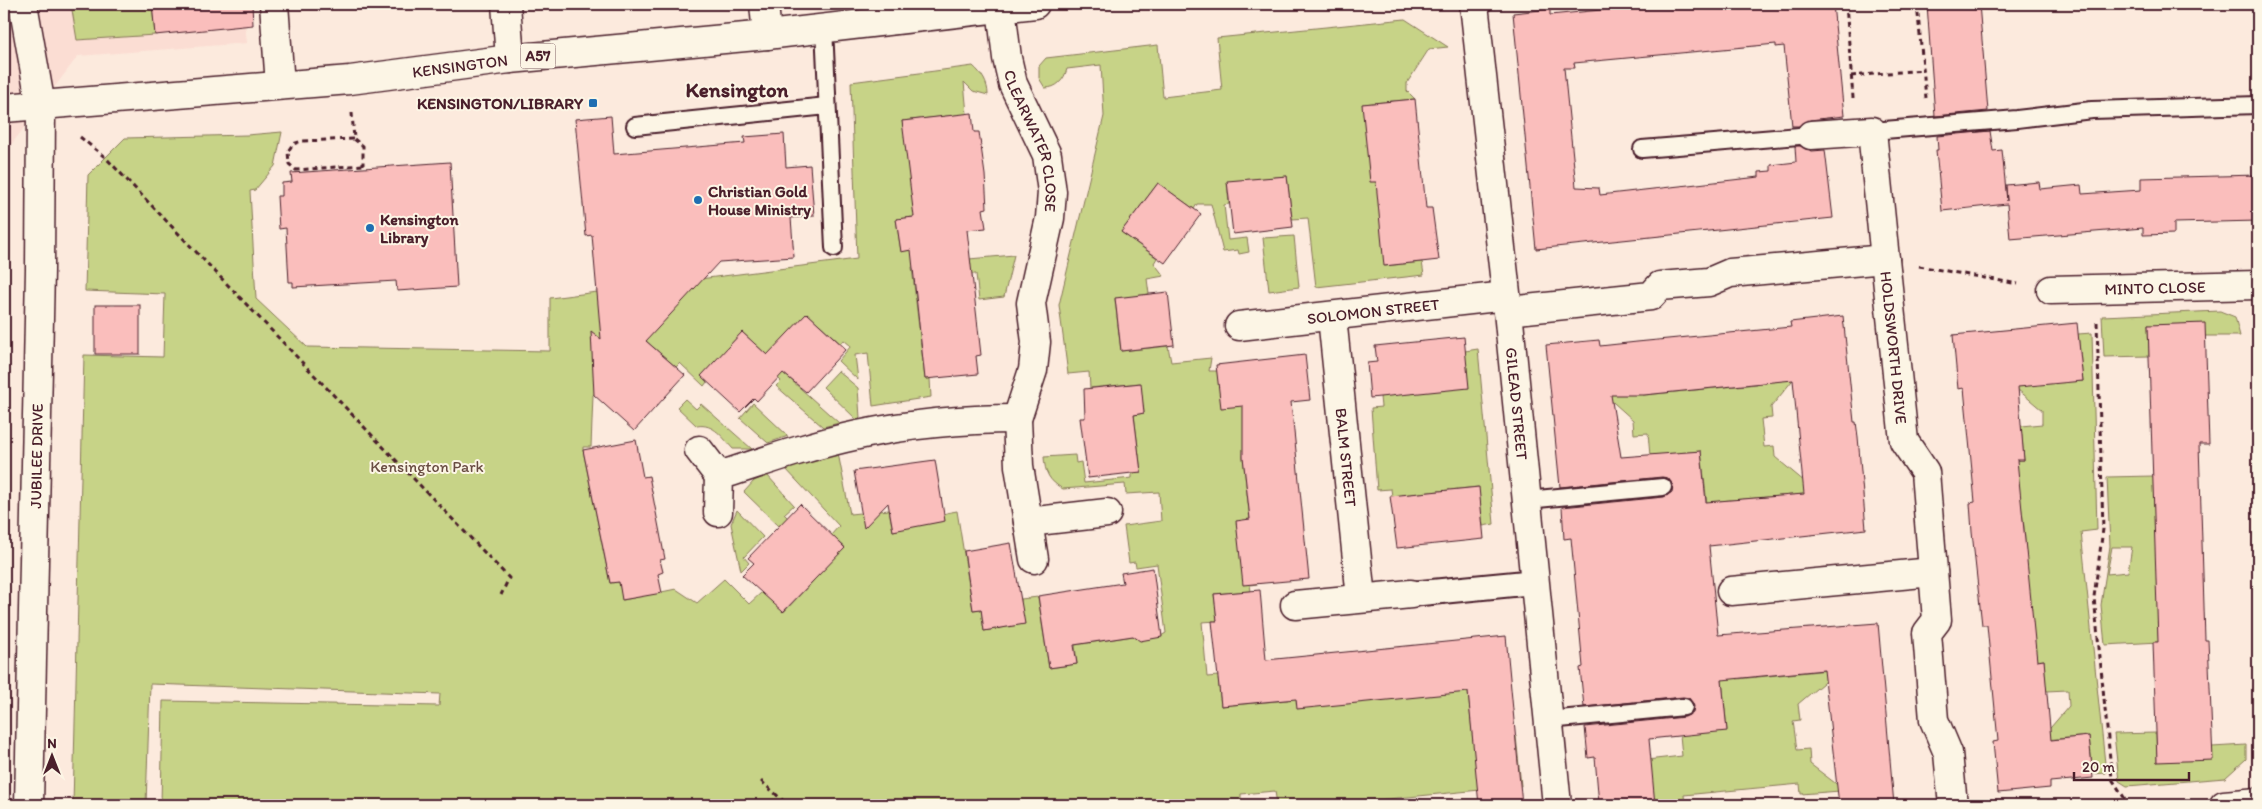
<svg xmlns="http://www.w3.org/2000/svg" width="2262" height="809" viewBox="0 0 2262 809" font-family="Itim,sans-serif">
  <rect width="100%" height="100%" fill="#fceadd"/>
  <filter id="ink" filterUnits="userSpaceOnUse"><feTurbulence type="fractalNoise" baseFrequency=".02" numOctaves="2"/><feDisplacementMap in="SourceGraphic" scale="10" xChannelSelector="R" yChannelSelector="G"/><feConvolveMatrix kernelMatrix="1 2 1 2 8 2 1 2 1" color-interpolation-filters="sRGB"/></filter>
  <g filter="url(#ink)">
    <!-- built -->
    <polygon fill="#fbddd3" points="4,4 243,4 247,43 78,56 8,149 4,273"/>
    <!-- green -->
    <g fill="#c7d387" stroke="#887959" fill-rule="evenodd">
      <polygon points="71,4 152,4 155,35 77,40"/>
      <path d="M1405 19 1448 47 1429 49 1407 83V91L1415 99 1363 104 1415 178 1385 266 1422 262 1424 275 1316 287 1308 218 1292 219 1287 176 1227 182 1229 204 1224 205 1228 240 1247 238 1249 252 1239 254 1238 250 1223 252 1211 204H1197L1194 209 1158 183 1121 232 1157 258 1154 263 1164 276 1147 279 1149 294 1115 299 1121 351 1168 346 1171 362 1211 358 1209 371H1217L1246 406 1243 457 1257 584 1250 585 1251 591 1214 594 1217 621 1202 622 1207 677 1218 676 1221 706 1288 700 1284 663 1468 692 1473 741 1516 736 1521 786 1326 805H1277L1275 791 1241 794V802L1196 805H161L163 701 439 706 440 694 150 684 146 805H73L84 355 163 357 165 294 85 291 88 175 125 138 247 135 282 132 275 166 255 190 250 191 256 299 307 347 550 351V298L857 259 851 82 973 66C982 74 988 83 988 95L973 91 964 82 967 114 902 121 930 215 896 219 901 251 944 247 945 263 912 267 925 379H930L931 397 873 406 868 353 855 355 858 380 838 361 851 346 844 340 840 343 807 313 768 356 742 332 702 376 707 382 704 386 680 363 676 367 628 325 603 384 593 395 591 447H583V450L610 583 619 582 623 600 676 589 697 603 724 579 749 604 762 592 784 612 845 547 831 535 839 526 785 468 838 453 850 514 889 510 893 531C916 526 934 514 957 511L973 610 981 609 984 631 1018 625 1014 604 1021 602V599L1038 597 1049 668 1077 664 1075 645 1133 636 1159 637 1166 633 1157 564 1136 567 1135 562 1129 563 1124 526 1161 521 1159 492 1126 494 1125 484 1063 489C1049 481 1045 473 1044 457L1075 455 1076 463 1081 462 1084 483 1132 478V473L1141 472 1134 415 1144 413 1140 383 1090 388 1089 372 1068 374 1059 305 1104 116 1101 65 1067 69C1064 80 1057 88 1045 88L1039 78V66L1046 58 1158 45 1163 97 1222 90 1217 38Z"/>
      <polygon points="1294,236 1299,287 1269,291 1263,238"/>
      <polygon points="1014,255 1004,297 979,300 976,274 971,274 969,259"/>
      <polygon points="2220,311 2235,317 2240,336 2205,336 2148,325 2149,356 2104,357 2102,316"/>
      <polygon points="2092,333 2097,530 2081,532 2106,773 2093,774 2089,736 2046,740 2045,734 2069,706 2068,690 2046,691 2044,660 2034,661 2024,527 2015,460 2024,460 2021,426 2042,424 2042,410 2011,384 2083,381 2078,334"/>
      <polygon points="1478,349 1494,524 1483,526 1478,487 1392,496 1391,489 1377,490 1371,408 1381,407 1380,397 1465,351"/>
      <polygon points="1795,370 1796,376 1771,407 1772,418 1761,419 1764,447 1774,446 1775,457 1805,482 1806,494 1719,501 1722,535 1669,540 1679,649 1734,642 1737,679 1829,670 1829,678 1798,704 1800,720 1793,721 1797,750 1809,749 1810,764 1839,786 1840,791 1801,794 1800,784 1684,795 1685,805 1642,805 1638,761 1682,756 1680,735 1727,730 1721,669 1668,674 1651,683 1642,684 1639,657 1645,657 1645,653 1634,539 1628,539 1626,514 1635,513 1652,518 1708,513 1701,451 1650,456 1648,433 1634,434 1633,420 1605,395 1604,388 1641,385 1642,395 1644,395 1757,384 1757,374"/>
      <polygon points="781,371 839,423 823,427 776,386 781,381 776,376"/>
      <polygon points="838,371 858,388 860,418 857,420 823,387"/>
      <path d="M685 399 696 409 701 404 752 449H733C723 438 714 423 697 426L677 407Z"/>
      <polygon points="753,403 788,436 768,443 740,418"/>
      <polygon points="767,475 794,505 784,514 790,520 782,529 744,492 754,481"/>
      <path d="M2154 476 2159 642 2105 645 2101 605 2110 546 2107 477ZM2112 547H2132L2128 572 2107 574Z"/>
      <polygon points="737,510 763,537 744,557 749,563 741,571 731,524"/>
      <polygon points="2156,733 2157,762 2212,747 2246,745 2246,759 2225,778 2127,786 2119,781 2114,734"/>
    </g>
    <!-- building -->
    <g fill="#fabebc" stroke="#4a1f2b" fill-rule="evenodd">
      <polygon points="152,4 252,4 253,25 155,35"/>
      <polygon points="1662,4 1833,4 1844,116 1810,120 1799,126 1792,126 1784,46 1776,47 1776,44 1574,63 1575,68 1564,68 1576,187 1599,188 1600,195 1759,177 1759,172 1771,171 1771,165 1796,162 1795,146 1800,146 1812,151 1825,150 1833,218 1536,249 1513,13 1550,9 1550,15"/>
      <polygon points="1927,4 1979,4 1988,111 1935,116"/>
      <polygon points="1415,99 1426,208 1432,208 1439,260 1384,266 1376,182 1370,182 1362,104"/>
      <polygon points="972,113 974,132 979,132 985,175 987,208 983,209 986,228 967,230 981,355 976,356 978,374 925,379 911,250 901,252 896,219 914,217 902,121"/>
      <polygon points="611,116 614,154 745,143 744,137 784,134 786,167 810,165 814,216 791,218 794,257 719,262 646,341 685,375 634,431 594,395 591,331 601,339 592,235 586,236 575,119"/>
      <polygon points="1990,131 1993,151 2002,150 2007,201 2006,185 2039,182 2040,189 2081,185 2082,194 2141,190 2141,178 2258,175 2258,221 2174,223 2174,234 2143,235 2143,228 2010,239 2007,204 1942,211 1936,150 1938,150 1937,136"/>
      <polygon points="450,162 457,287 397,291 396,281 293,287 293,282 289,282 286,228 279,229 277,196 282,196 282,183 292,182 291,173"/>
      <polygon points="1287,176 1293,227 1233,234 1227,181"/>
      <polygon points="1158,183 1201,214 1165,263 1121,232"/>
      <polygon points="1168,292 1174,345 1121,351 1115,298"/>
      <rect x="95" y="305" width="45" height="49"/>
      <polygon points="807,313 846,349 806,392 783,373 757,401 754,398 740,412 701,376 742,332 767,355"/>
      <path d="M1843 316 1854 422H1856L1858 437 1866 529 1709 546 1718 635 1878 623 1894 805H1839L1824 670 1722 680 1727 731 1649 739 1655 805H1599L1595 757 1588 758 1585 727 1685 717 1693 712 1694 706 1689 698 1683 697 1584 707 1580 668 1583 667 1571 538 1564 539 1562 507 1664 497 1672 492 1673 486 1668 478 1662 477 1560 487 1546 345 1599 340 1600 346 1637 342 1791 327 1790 322ZM1793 380 1804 494 1706 502 1701 451 1621 457 1611 395H1644Z"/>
      <polygon points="2077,323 2083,381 2018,387 2024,460 2017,460 2037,661 2044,660 2051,740 2089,736 2093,778 2050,782 2050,788 1998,793 1993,742 1998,741 1987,625 1982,625 1972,532 1970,503 1975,502 1964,388 1958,389 1953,335"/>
      <polygon points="2205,323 2209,444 2199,444 2204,607 2205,640 2208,640 2213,760 2157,762 2153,642 2158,642 2148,325"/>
      <polygon points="1464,337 1469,388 1370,398 1367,363 1377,362 1375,346"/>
      <polygon points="1305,355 1310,400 1291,402 1309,579 1243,585 1236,521 1250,519 1243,457 1243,406 1221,408 1216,365"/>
      <polygon points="1141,383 1144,413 1134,415 1141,472 1088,478 1080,418 1085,418 1084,389"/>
      <polygon points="636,440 643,477 649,476 665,559 660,560 663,572 658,574 662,593 622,600 619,582 610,583 583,450"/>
      <polygon points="935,460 945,521 893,531 888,503 864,528 854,471"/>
      <polygon points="1479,487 1484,539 1397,548 1390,496"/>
      <polygon points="800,504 845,548 783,612 742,575 754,563 748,558"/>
      <polygon points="1011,543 1025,624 984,631 981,609 973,610 964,551"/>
      <polygon points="1153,568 1162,637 1140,641 1133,636 1074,645 1077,664 1049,668 1038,596 1123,583 1121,573"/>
      <polygon points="1260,590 1266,660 1506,636 1522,805 1479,805 1468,692 1297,709 1296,699 1221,706 1212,621 1217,621 1214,594"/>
    </g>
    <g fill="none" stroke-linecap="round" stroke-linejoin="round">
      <!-- service casing -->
      <g stroke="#4a1f2b" stroke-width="20">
        <g id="service">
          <polyline points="824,27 834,248"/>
          <polyline points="635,126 827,106"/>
          <polyline points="1872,131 2017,119 2092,110 2258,105"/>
          <polyline points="1642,149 1811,135"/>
          <polyline points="1527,500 1663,487"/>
          <polyline points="1549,720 1684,707"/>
        </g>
      </g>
      <!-- pedestrian casing -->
      <g stroke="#4a1f2b" stroke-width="28">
        <polyline id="pedestrian" points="1411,594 1535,582"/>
      </g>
      <!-- minor casing -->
      <g stroke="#4a1f2b" stroke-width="31">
        <g id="minor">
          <polyline points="23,4 41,106 40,270 29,805"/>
          <polyline points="274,4 280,85"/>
          <polyline points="506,4 510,59"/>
          <polyline points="764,4 767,35"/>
          <path id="s1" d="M1474 4 1508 311 1557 805"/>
          <path id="s2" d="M1001 8 1007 58 1013 84 1047 155 1052 192 1050 218 1031 303 1036 342 1033 370 1017 419 1019 466 1034 559"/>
          <polyline points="1811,135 1872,131 1885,259"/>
          <path id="s3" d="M2051 290 2258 285"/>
          <path id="s4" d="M1508 311 1651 296 1660 286 1709 282 1730 273 1885 259 1904 441 1925 472 1937 620 1927 633 1934 720 1948 753 1953 805"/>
          <path id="s5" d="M1332 317 1361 598"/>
          <path id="s6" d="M1239 326 1506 296"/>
          <polyline points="699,450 719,476"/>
          <path d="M718 512 719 476C765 461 811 445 858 435 910 424 964 419 1017 419"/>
          <polyline points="1028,522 1107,513"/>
          <polyline points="1731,591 1933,572"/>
          <polyline points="1295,605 1411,594"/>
          <polyline points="2224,805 2258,802"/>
        </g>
      </g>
      <!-- primary casing -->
      <g stroke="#4a1f2b" stroke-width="31">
        <g id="primary">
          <path id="s7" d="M4 108 350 80 510 59 767 35 1035 4"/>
        </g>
      </g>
      <!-- path -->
      <g stroke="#4a1f2b" stroke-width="3" stroke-dasharray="5 4" stroke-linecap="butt">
        <polyline points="1846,4 1853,98"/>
        <polyline points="1917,4 1926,98"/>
        <polyline points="1851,76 1924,70"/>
        <polyline points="352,113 354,139 302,141 293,144 288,151 289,164 296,170 363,165 364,168"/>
        <polyline points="80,137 106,158 509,578 501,595"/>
        <polyline points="354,139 363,146 363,165"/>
        <polyline points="1919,266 2018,284"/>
        <polyline points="2097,322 2103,529 2094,597 2112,779 2129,805"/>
        <polyline points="761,781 788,805"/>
      </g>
      <!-- service -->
      <use href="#service" stroke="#fcf5e5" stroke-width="16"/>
      <!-- pedestrian -->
      <use href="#pedestrian" stroke="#fcf5e5" stroke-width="24"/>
      <!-- minor -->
      <use href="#minor" stroke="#fcf5e5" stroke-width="28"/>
      <!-- primary -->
      <use href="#primary" stroke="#fcf5e5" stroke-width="28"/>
    </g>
  </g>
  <!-- markers -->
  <g fill="#1f6fb2" stroke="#fcf5e5" stroke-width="2">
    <rect x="588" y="98" width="10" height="10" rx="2.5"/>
    <circle cx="698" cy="200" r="5"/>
    <circle cx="370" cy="228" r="5"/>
  </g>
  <g text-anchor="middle" stroke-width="4" stroke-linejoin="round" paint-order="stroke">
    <!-- shield labels -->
    <rect fill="#fcf5e5" stroke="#7f5f63" stroke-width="1" x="520.5" y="43.5" width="35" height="25" rx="4"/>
    <g font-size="15" font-weight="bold" fill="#4a1f2b">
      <text x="538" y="61">A57</text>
    </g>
    <!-- street labels -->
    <g font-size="16" fill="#4a1f2b" stroke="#fcf5e5">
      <text dy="6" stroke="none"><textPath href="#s7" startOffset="458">KENSINGTON</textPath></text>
      <text dy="6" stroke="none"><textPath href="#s2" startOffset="138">CLEARWATER CLOSE</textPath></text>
      <text dy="6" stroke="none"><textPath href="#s3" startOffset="104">MINTO CLOSE</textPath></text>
      <text dy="6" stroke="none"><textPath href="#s6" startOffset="135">SOLOMON STREET</textPath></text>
      <text dy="6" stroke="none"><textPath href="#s4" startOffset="474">HOLDSWORTH DRIVE</textPath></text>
      <text dy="6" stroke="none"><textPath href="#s1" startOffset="402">GILEAD STREET</textPath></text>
      <text transform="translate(36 456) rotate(-89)" y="6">JUBILEE DRIVE</text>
      <text dy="6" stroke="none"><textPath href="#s5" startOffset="141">BALM STREET</textPath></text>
    </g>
    <!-- poi labels -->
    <g font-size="16" font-weight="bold" fill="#4a1f2b" stroke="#fcf5e5" text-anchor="start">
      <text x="583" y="109" text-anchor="end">KENSINGTON/LIBRARY</text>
      <text x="708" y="197">Christian Gold<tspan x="708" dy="18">House Ministry</tspan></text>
      <text x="380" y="225">Kensington<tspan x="380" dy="18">Library</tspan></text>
    </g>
    <!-- park labels -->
    <g font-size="16" fill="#694c42" stroke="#fcf5e5">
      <text x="427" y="472">Kensington Park</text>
    </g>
    <!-- district labels -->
    <g font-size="21" font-weight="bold" fill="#4a1f2b" stroke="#fcf5e5">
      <text x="737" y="97">Kensington</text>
    </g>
  </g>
  <!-- margin -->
  <rect width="2262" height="809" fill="none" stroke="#fcf5e5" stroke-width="20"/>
  <rect x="10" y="10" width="2242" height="789" fill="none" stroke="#4a1f2b" stroke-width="2" filter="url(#ink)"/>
  <!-- north arrow -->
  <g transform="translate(52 756)" stroke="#fcf5e5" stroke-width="4" paint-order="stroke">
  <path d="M0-4L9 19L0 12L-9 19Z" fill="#4a1f2b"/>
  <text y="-8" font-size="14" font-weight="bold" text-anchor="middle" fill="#4a1f2b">N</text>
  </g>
  <!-- scale -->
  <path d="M2074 772v8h115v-8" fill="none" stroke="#4a1f2b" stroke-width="2.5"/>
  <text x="2082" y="772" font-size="15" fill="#4a1f2b" stroke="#fcf5e5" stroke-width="4" paint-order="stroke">20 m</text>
</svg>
